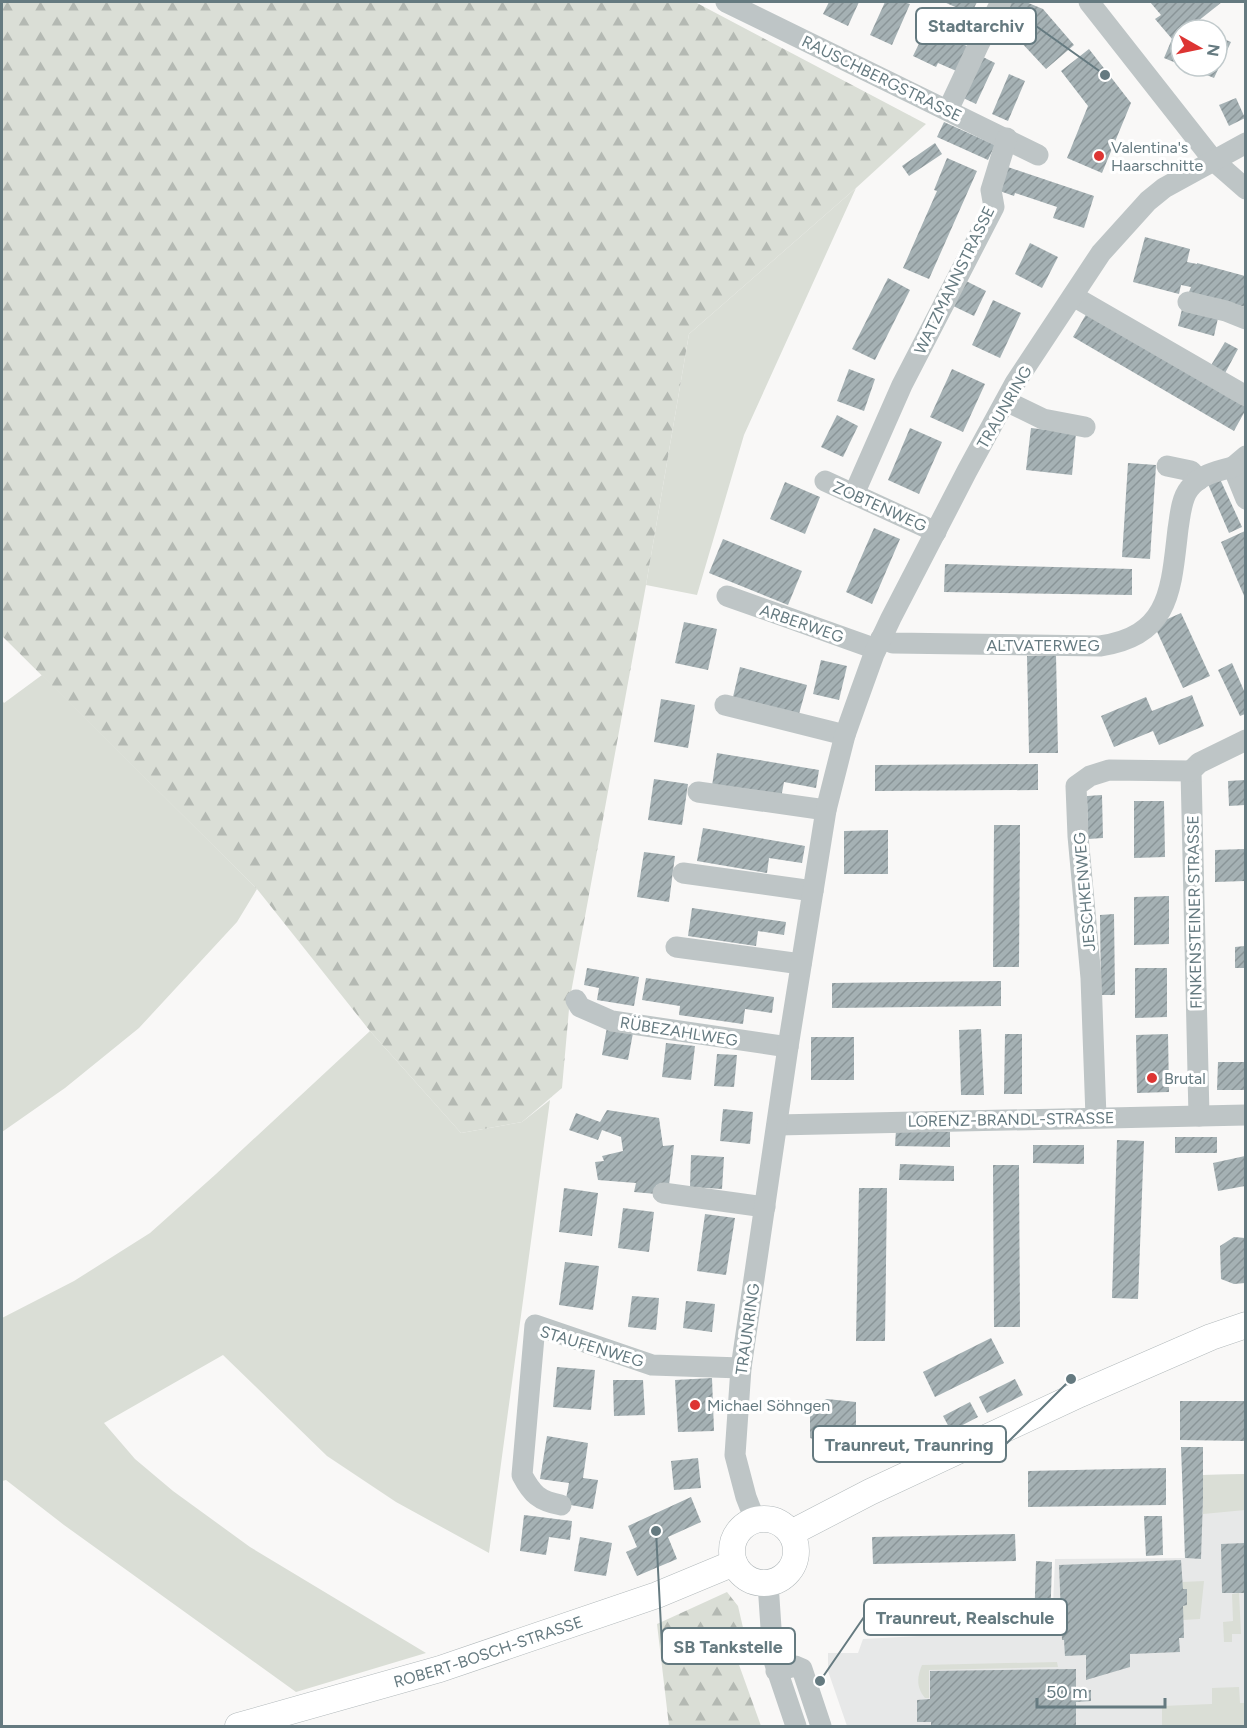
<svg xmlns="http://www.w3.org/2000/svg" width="1247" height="1728" viewBox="0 0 1247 1728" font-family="Figtree,sans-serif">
  <defs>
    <pattern id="forest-firs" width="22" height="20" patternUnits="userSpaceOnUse" patternTransform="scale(1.5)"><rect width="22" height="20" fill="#daded6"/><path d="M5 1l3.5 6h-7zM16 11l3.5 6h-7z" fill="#b4b9b3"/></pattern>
    <pattern id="building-hatch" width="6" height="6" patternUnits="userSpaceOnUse" patternTransform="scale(1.5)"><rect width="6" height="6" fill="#a5b1b4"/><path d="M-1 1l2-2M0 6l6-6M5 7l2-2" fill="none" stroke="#8a9598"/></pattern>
  </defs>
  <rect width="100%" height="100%" fill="#f9f8f7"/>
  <!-- built -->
  <polygon fill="#e7e8e8" points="1245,1474 1245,1726 847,1726 828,1671 828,1653 858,1653 863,1639 1052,1629 1055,1559 1185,1558 1201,1559 1203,1475"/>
  <!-- green -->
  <g fill="#daded6">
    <polygon points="856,188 744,435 697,595 646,585 689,334"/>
    <polygon points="42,675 257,889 237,922 139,1028 65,1088 2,1132 2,700 4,703"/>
    <polygon points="370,1031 461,1133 522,1122 550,1100 489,1553 396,1502 327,1456 223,1355 104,1423 135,1459 173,1491 250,1547 426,1653 296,1692 64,1525 6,1480 2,1481 2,1318 74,1281 150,1233 216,1174"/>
    <polygon points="1245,1474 1245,1510 1203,1514 1203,1475"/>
    <polygon points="1204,1581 1200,1619 1183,1620 1183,1606 1187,1605 1187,1590 1183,1589 1182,1582"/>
    <polygon points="1239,1593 1241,1634 1232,1634 1232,1642 1224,1642 1223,1622 1233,1621 1232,1594"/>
    <path d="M1057 1662 1058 1667 929 1670V1698H925C916 1687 917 1677 922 1665Z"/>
    <polygon points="1239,1687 1240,1703 1245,1703 1245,1726 1162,1726 1162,1706 1212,1704 1212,1688"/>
  </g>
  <!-- forest -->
  <g fill="url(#forest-firs)">
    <polygon points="2,2 695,2 926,124 856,188 689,334 646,585 570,998 562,1088 522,1122 461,1133 370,1031 257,889 3,637 2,637"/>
    <polygon points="727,1592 738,1606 744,1632 738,1662 761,1726 669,1726 657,1624"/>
  </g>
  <!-- building -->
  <g fill="url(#building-hatch)">
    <polygon points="829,2 859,2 848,26 823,14"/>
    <polygon points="885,2 904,2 910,4 892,45 870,35"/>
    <polygon points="944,2 977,2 971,14"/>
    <polygon points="1008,2 1026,2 1043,9 1074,45 1046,69 1018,39 1016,43 1001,39 1006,24 1000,22"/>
    <polygon points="1150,2 1222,2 1193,25 1204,30 1181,30 1181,65 1164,58 1172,39 1155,19 1161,15"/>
    <polygon points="929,23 952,33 950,38 973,49 961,73 938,63 936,67 913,56"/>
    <polygon points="1217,36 1231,42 1214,78 1185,66 1217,66"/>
    <polygon points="1089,49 1131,103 1102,173 1067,158 1088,106 1061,71"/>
    <polygon points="981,56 995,63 976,104 961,97"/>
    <polygon points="1009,74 1025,81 1008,121 992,114"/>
    <polygon points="1236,98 1245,118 1229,126 1219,105"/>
    <polygon points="944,122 995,145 988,160 937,137"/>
    <polygon points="935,143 942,154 909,176 902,166"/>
    <polygon points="947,158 977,171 929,279 903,268 937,191 934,190"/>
    <polygon points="1002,165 1094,196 1084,228 1053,218 1057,207 1015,193 1014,196 994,189"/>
    <polygon points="1145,237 1190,249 1187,262 1197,264 1197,263 1245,276 1245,307 1189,292 1191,287 1181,285 1179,294 1133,282"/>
    <polygon points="1030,243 1058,257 1042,288 1015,274"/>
    <polygon points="888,278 910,290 875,360 852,349"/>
    <polygon points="960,278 986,291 974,316 947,303"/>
    <polygon points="993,300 1021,313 1000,358 972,345"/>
    <polygon points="1182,309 1218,318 1214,336 1178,326"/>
    <polygon points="1088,311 1245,403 1245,411 1234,431 1073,337"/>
    <polygon points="1225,342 1238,349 1224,375 1210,367"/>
    <polygon points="849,369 875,379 864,411 837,401"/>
    <polygon points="952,369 985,384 963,432 930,417"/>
    <polygon points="837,415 858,426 843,457 821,447"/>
    <polygon points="910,428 942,442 919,494 888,480"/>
    <polygon points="1031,428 1076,433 1072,475 1026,470"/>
    <polygon points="1128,463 1156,465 1150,559 1122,557"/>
    <polygon points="1220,479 1242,527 1229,533 1208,484"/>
    <polygon points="785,482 820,497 805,534 770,519"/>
    <polygon points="874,528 900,539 872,604 846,592"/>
    <polygon points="1245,531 1245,598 1221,542"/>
    <polygon points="723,539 802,571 788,605 709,573"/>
    <polygon points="945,564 1132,569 1132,595 944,592"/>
    <polygon points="1181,613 1210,676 1183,688 1154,625"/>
    <polygon points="684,622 717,629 708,670 675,663"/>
    <polygon points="1056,655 1058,753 1029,753 1027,656"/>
    <polygon points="821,660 847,666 839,700 813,694"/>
    <polygon points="1232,663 1245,693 1245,714 1240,716 1218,670"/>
    <polygon points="740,667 807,685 799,714 733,697"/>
    <polygon points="1192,695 1204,726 1159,745 1153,731 1114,747 1101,716 1146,697 1152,711"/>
    <polygon points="661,699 695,705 688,748 654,742"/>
    <polygon points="717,753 819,770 816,788 784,782 781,798 712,786"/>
    <polygon points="1038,764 1038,790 875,791 875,765"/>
    <polygon points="654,779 688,784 682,825 648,820"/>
    <polygon points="1245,780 1245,805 1229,806 1228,781"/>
    <polygon points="1102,795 1103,838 1088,839 1087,796"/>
    <polygon points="1134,801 1164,801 1165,857 1134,858"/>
    <polygon points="994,825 1020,825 1019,967 993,967"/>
    <polygon points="703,828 805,846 802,863 769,858 767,873 697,861"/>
    <polygon points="888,830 888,874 844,874 844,831"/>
    <polygon points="1245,849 1245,881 1215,882 1215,850"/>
    <polygon points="644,852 675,856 669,902 637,897"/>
    <polygon points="1169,896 1169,944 1134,945 1134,897"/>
    <polygon points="692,908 786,922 784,935 758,931 756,946 688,936"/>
    <polygon points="1114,914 1115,995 1101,995 1100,915"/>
    <polygon points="1245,946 1245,968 1235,968 1235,947"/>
    <polygon points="587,968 639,977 634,1006 597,1000 599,988 584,985"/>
    <polygon points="1135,968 1167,968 1167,1017 1135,1018"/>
    <polygon points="646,978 774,997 772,1013 745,1009 743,1024 679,1015 680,1006 642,1000"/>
    <polygon points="1001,981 1001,1006 832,1008 832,983"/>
    <polygon points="607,1027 633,1033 628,1060 602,1055"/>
    <polygon points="981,1029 984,1095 961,1095 959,1030"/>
    <polygon points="1005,1034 1022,1034 1022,1094 1004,1094"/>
    <polygon points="1168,1034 1169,1092 1137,1093 1136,1035"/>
    <rect x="811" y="1037" width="43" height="43"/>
    <polygon points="666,1043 695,1046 691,1080 662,1077"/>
    <polygon points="717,1054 737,1055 734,1087 714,1086"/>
    <polygon points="1218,1062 1245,1062 1245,1090 1217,1090"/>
    <polygon points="723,1109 753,1112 750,1144 720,1141"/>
    <polygon points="607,1110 659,1118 663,1146 674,1145 669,1185 656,1185 656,1194 634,1192 636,1183 598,1180 595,1162 604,1161 602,1156 623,1151 621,1137 602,1130 598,1140 569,1130 576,1113 600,1122"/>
    <polygon points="896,1130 950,1132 950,1147 895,1146"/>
    <rect x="1175" y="1137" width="42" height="16"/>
    <polygon points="1117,1140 1144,1141 1138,1299 1112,1298"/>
    <polygon points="1033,1145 1084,1145 1084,1164 1033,1163"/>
    <polygon points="691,1155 724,1157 722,1189 690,1187"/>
    <polygon points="1245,1156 1245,1186 1218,1191 1213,1163"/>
    <polygon points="900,1164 954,1166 954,1181 899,1180"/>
    <polygon points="993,1165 1019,1165 1020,1327 994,1327"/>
    <polygon points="564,1188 598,1193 592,1236 559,1232"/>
    <polygon points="859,1188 887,1188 885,1341 856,1341"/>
    <polygon points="623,1208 654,1212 649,1252 618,1248"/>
    <polygon points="705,1214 735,1218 726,1275 697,1271"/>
    <polygon points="1234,1237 1245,1238 1245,1283 1234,1284 1221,1279 1220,1246"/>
    <polygon points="565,1262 599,1266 593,1310 559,1305"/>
    <polygon points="632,1296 659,1298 656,1330 628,1327"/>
    <polygon points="686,1301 715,1304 712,1332 683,1328"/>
    <polygon points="991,1338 1004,1363 935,1397 923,1372"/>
    <polygon points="557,1367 595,1370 591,1410 553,1407"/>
    <polygon points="712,1378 714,1431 678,1432 675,1380"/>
    <polygon points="1015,1379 1023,1395 987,1413 979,1397"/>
    <polygon points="613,1380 643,1380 645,1415 614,1416"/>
    <polygon points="827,1399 856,1402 856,1440 826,1443 810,1438 810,1406"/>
    <polygon points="1180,1401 1245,1401 1245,1441 1180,1440"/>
    <polygon points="970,1402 978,1417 951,1431 943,1416"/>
    <polygon points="547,1436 588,1443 583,1478 598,1480 593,1509 565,1504 569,1483 540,1479"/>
    <polygon points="1181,1447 1203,1447 1203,1499 1201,1559 1185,1558"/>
    <polygon points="698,1458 701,1488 674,1490 671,1461"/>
    <polygon points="1166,1468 1166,1505 1028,1507 1028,1471"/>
    <polygon points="691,1497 701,1522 668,1537 677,1559 637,1576 626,1552 637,1547 628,1526"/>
    <polygon points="524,1515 572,1521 570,1540 549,1537 546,1555 520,1551"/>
    <polygon points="1144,1516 1162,1516 1163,1555 1146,1556"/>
    <polygon points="1015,1534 1016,1561 873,1564 872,1537"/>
    <polygon points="580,1537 612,1543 606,1576 574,1571"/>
    <polygon points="1245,1543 1245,1593 1222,1593 1221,1544"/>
    <polygon points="1181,1560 1183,1589 1187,1589 1187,1605 1183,1606 1184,1638 1179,1638 1180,1652 1130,1654 1130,1667 1086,1680 1086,1655 1065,1656 1064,1640 1062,1640 1059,1565"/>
    <polygon points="1036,1561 1052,1562 1050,1627 1034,1627"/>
    <polygon points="1076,1669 1076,1690 1091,1690 1091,1701 1076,1702 1076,1726 931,1726 931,1722 917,1722 917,1700 930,1699 930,1671"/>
  </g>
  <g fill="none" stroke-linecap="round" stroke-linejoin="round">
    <!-- major casing -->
    <g stroke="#b2b9bb" stroke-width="27">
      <g id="major">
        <circle cx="764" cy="1551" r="32"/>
        <polyline points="791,1533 870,1492 1080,1394 1211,1337 1246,1325"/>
        <path id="s1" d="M238 1726 440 1669 657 1595 734 1563"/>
      </g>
    </g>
    <!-- minor -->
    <g stroke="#bec5c6" stroke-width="21">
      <polyline points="726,2 1038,155"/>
      <polyline points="1089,2 1214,161 1246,189"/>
      <polyline points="948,110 978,46 1001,2"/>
      <polyline points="1073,296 1246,396"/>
      <polyline points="1188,302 1226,311 1246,319"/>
      <polyline points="1006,401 1043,419 1085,427"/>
      <polyline points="1246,456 1233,467 1246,499"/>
      <polyline points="1167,466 1191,471 1199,480"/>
      <polyline points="825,481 936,532"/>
      <polyline points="854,494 902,385 994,207 991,190 1007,138"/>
      <polyline points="727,596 876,649"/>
      <path d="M881 638 893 643 1100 646C1171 636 1171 588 1178 529 1180 517 1181 499 1189 489 1199 475 1217 471 1233 467"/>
      <polyline points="725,705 845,735"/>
      <polyline points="698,792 826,810"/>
      <polyline points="683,873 813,891"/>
      <polyline points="676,947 801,964"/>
      <polyline points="576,1000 580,1007 612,1021 788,1047"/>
      <polyline points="1199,1116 1191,771 1199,763 1246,740"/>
      <polyline points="1096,1117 1091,978 1078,836 1076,786 1090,776 1109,770 1191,771"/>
      <polyline points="777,1125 1246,1115"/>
      <polyline points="663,1193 765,1207"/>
      <path d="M561 1505C539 1501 532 1494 522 1475L535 1325 652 1365 741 1368"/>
      <polyline points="755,1520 746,1497 735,1455 741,1368 788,1047 826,810 845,735 856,704 874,654 891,618 967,471 1015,383 1101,253 1148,201 1164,188 1246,143"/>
      <polyline points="768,1583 773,1658 796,1726"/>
      <polyline points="776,1671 795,1666 802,1669 821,1726"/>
    </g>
    <!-- major -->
    <use href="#major" stroke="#fff" stroke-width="26"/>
  </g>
  <!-- markers -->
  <g fill="#dd3533" stroke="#fff" stroke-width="2">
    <circle cx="1099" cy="156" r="6"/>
    <circle cx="1152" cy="1078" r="6"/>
    <circle cx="695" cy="1405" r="6"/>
  </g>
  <g text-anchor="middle" stroke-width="6" stroke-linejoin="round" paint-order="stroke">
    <!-- street labels -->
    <g font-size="16" fill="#657a80" stroke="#fff">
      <text transform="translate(882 78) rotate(26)" y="6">RAUSCHBERGSTRASSE</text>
      <text transform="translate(954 280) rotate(-64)" y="6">WATZMANNSTRASSE</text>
      <text transform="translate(1004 407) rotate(-60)" y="6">TRAUNRING</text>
      <text transform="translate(880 506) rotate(24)" y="6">ZOBTENWEG</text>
      <text transform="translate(802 623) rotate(19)" y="6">ARBERWEG</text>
      <text x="1043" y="651">ALTVATERWEG</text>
      <text transform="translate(1084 892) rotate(-95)" y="6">JESCHKENWEG</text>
      <text transform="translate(1194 912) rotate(-91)" y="6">FINKENSTEINER STRASSE</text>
      <text transform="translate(679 1031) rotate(9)" y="6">RÜBEZAHLWEG</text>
      <text transform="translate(1011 1119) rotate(-1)" y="6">LORENZ-BRANDL-STRASSE</text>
      <text transform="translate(747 1329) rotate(-82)" y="6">TRAUNRING</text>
      <text transform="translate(592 1346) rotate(17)" y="6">STAUFENWEG</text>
      <text dy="6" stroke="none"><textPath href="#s1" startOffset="261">ROBERT-BOSCH-STRASSE</textPath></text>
    </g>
    <!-- poi labels -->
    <g font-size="16" fill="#657a80" stroke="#fff" text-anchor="start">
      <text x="1111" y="153">Valentina's<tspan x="1111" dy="18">Haarschnitte</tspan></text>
      <text x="1164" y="1084">Brutal</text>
      <text x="707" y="1411">Michael Söhngen</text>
    </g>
  </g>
  <!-- callouts -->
  <path fill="none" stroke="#657a80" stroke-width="2" d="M1105 75L1036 26M1071 1379L1006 1444M820 1681L864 1617M656 1531L662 1646"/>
  <g fill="#657a80" stroke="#fff" stroke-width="2">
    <circle cx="1105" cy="75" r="6"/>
    <circle cx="1071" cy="1379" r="6"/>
    <circle cx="820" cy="1681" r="6"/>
    <circle cx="656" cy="1531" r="6"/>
  </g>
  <g fill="#fff" stroke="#657a80" stroke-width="2">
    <rect x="916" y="8" width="120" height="36" rx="6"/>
    <rect x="813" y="1426" width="193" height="36" rx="6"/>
    <rect x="864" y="1599" width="203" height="36" rx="6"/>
    <rect x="662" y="1628" width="133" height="36" rx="6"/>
  </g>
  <g font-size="18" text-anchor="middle" font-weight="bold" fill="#657a80">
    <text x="976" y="32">Stadtarchiv</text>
    <text x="909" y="1451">Traunreut, Traunring</text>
    <text x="965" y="1624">Traunreut, Realschule</text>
    <text x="728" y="1653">SB Tankstelle</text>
  </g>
  <!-- border -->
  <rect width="1247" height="1728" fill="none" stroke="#657a80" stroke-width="6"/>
  <!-- north arrow -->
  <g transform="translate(1199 48) rotate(99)"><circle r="28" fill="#ffffff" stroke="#c1cacc" stroke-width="1.5"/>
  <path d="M0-4.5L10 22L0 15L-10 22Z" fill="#dd3533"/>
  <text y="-9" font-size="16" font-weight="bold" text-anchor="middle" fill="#657a80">N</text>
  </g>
  <!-- scale -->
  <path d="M1037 1698v9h128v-9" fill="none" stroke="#657a80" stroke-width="3"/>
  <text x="1046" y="1698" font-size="18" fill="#657a80" stroke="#ffffff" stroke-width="4.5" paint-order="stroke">50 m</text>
</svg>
